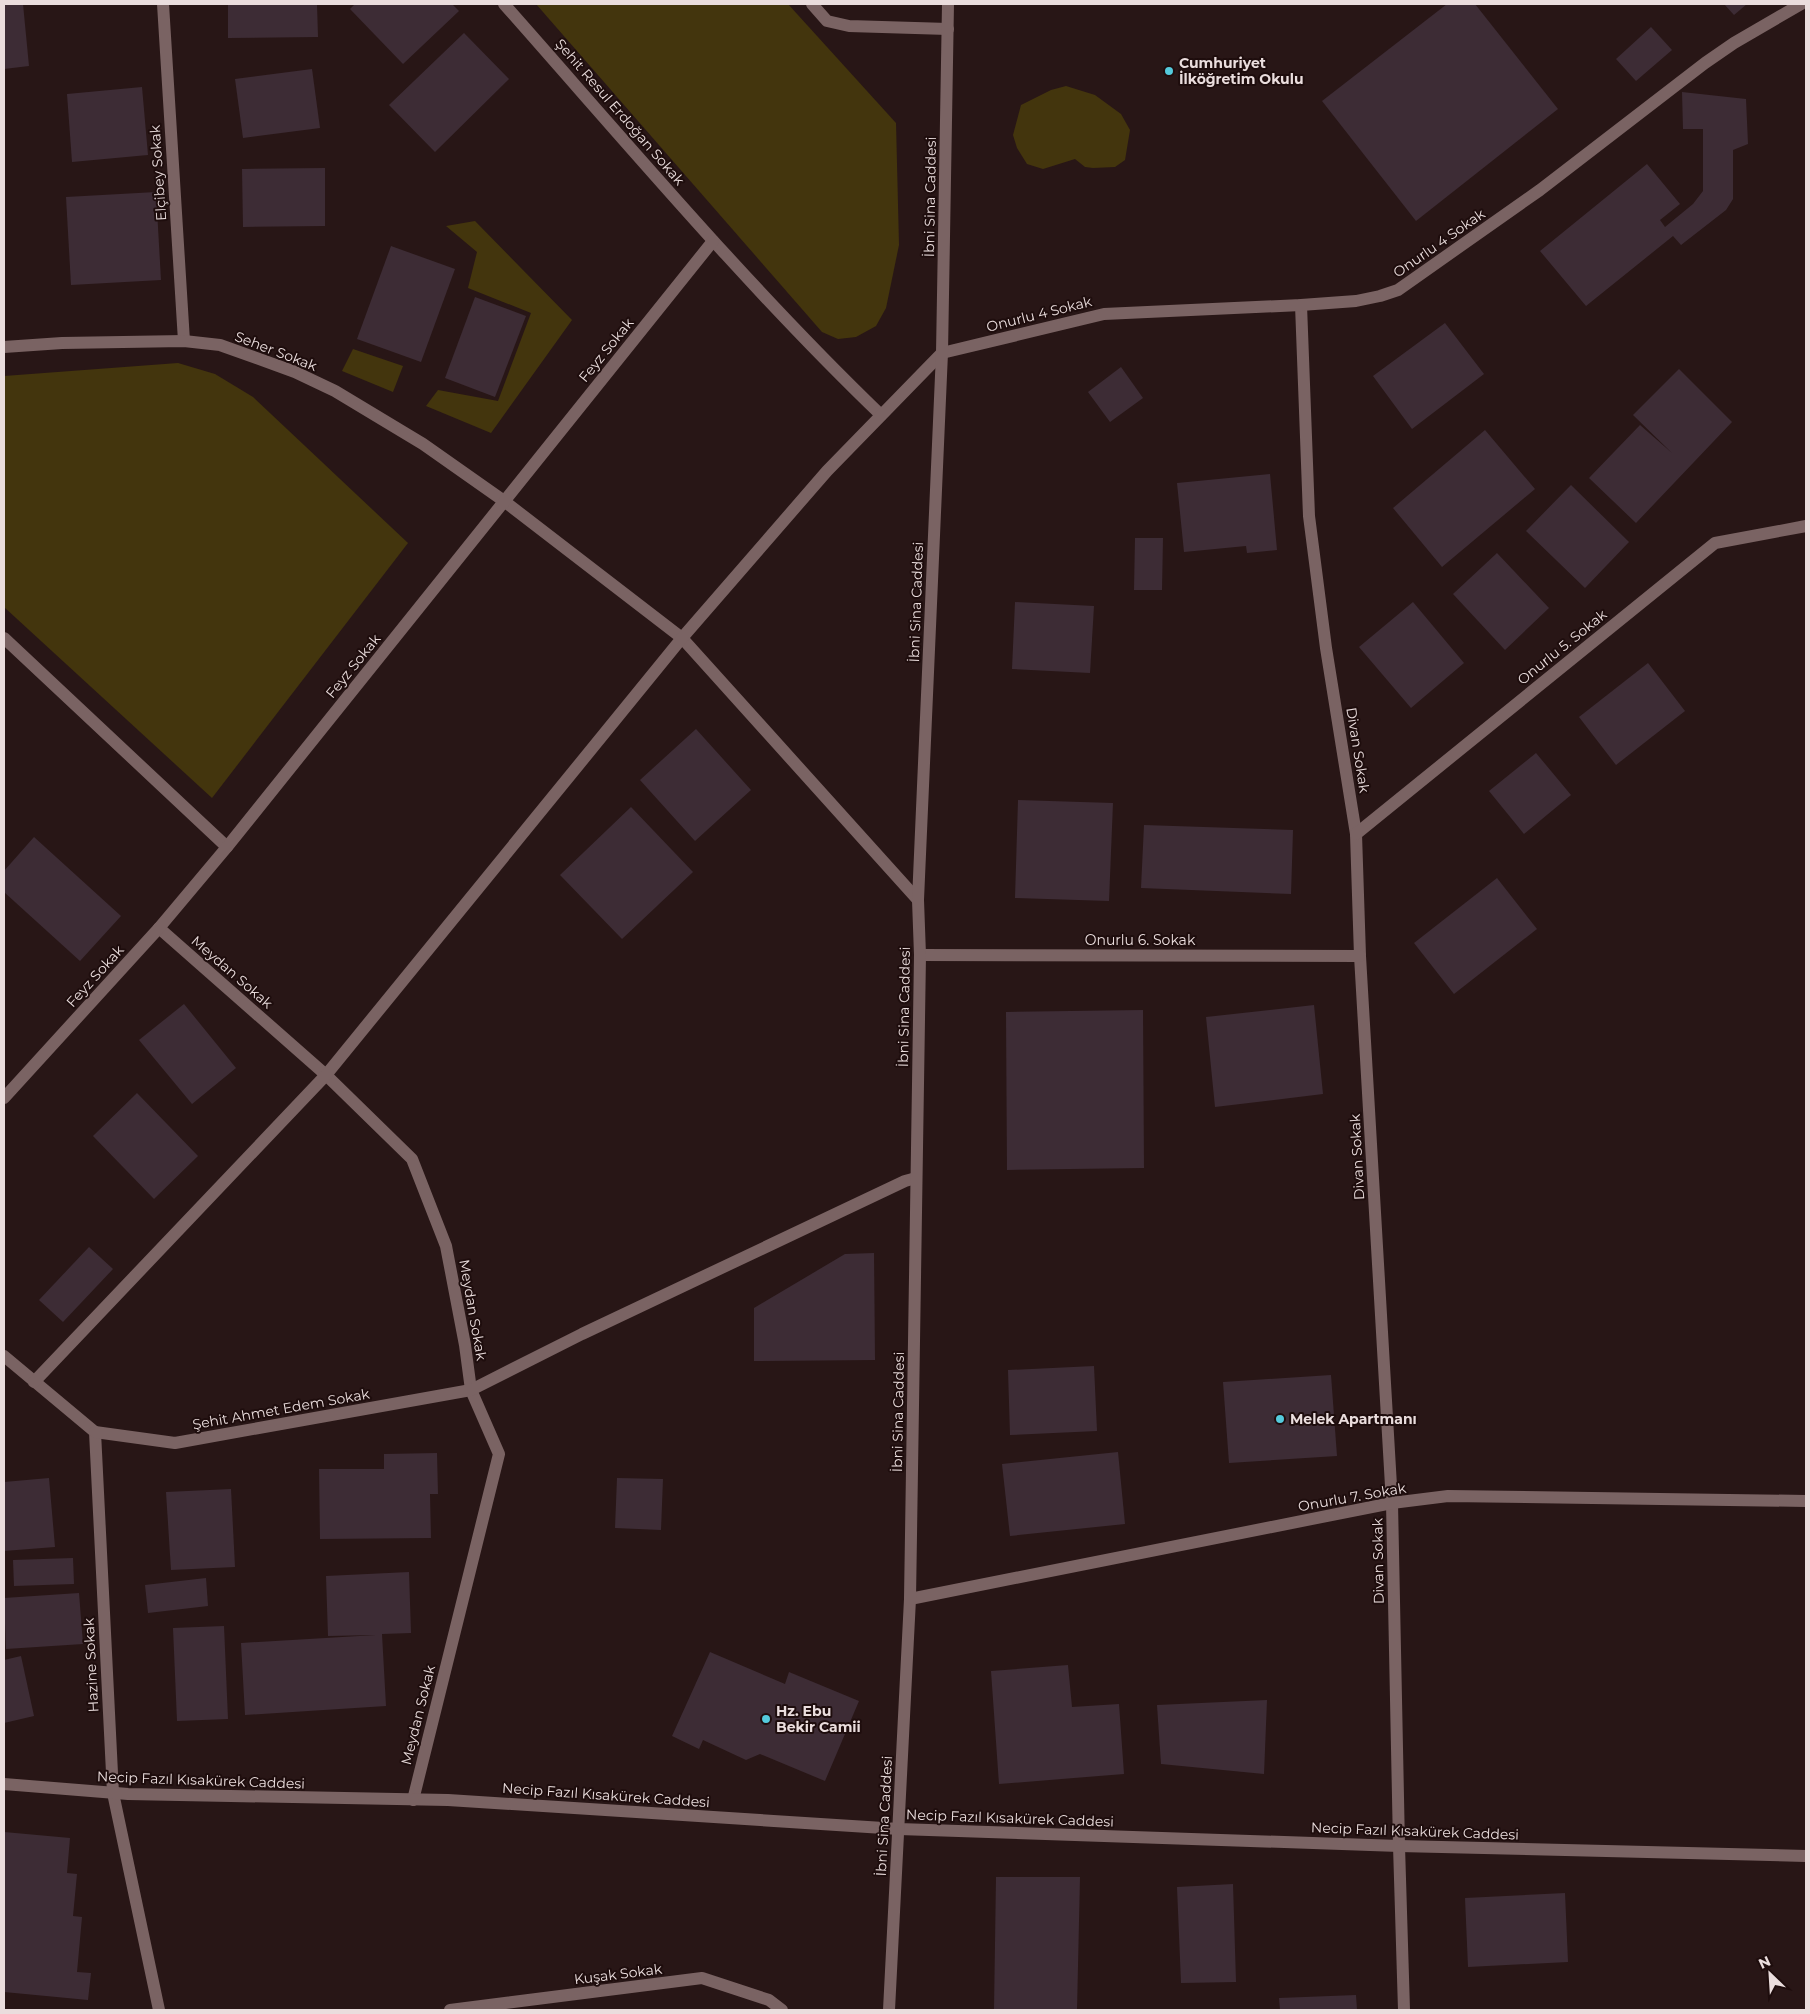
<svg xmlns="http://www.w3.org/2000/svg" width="1810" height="2014" viewBox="0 0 1810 2014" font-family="Montserrat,sans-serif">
  <rect width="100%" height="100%" fill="#281616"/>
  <!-- green -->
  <g fill="#43350d">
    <polygon points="536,4 788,4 896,123 899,245 886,308 876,326 856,337 838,339 822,332"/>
    <polygon points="1066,86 1095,95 1121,114 1130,130 1125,160 1115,167 1093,168 1085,167 1075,159 1043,169 1027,164 1017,148 1013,135 1021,105 1051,90"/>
    <polygon points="475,221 572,320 491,433 426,406 438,390 498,401 531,313 468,288 477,252 446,226"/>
    <polygon points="353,349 403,366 393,392 342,371"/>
    <polygon points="178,363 215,374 253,397 408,543 212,798 4,607 4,376"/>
  </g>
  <!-- building -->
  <g fill="#3d2c35">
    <polygon points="4,4 23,4 29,66 4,69"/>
    <polygon points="228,4 317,4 318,37 228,38"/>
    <polygon points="355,4 452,4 459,11 403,64 350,9"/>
    <polygon points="1447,4 1475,4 1558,109 1416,221 1322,101"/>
    <polygon points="1724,4 1747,4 1734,15"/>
    <polygon points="1651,27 1672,50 1636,81 1616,59"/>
    <polygon points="464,33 509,79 435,152 389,105"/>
    <polygon points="312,69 320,128 243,138 235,79"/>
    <polygon points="142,87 148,155 72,162 67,94"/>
    <polygon points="1682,92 1746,99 1748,144 1733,150 1733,199 1726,210 1681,245 1673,236 1586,306 1540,251 1647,164 1680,204 1660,220 1665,227 1693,204 1703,191 1703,129 1683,129"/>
    <polygon points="325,168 325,226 243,227 242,169"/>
    <polygon points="156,192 161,280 71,285 66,197"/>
    <polygon points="391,246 455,269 421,362 357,339"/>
    <polygon points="475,297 526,316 495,397 445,378"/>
    <polygon points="1445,323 1484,374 1412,429 1373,376"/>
    <polygon points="1121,367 1143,398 1110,422 1088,392"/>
    <polygon points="1679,369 1732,422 1636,523 1589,478 1640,425 1672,453 1633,415"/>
    <polygon points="1485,430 1535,489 1442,567 1393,508"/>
    <polygon points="1270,474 1277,550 1247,553 1246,546 1184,552 1177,483"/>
    <polygon points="1571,485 1629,542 1585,588 1526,531"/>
    <polygon points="1135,538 1163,538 1162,590 1134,590"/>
    <polygon points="1497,553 1549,608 1505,650 1453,594"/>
    <polygon points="1015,602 1094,606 1090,673 1012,669"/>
    <polygon points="1413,602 1464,663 1411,708 1359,647"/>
    <polygon points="1648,663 1685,711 1616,765 1579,717"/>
    <polygon points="696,729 751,790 695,841 640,780"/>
    <polygon points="1536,753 1571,795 1524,834 1489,791"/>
    <polygon points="1018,800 1113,803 1109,901 1015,898"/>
    <polygon points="631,807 693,872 622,939 560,875"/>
    <polygon points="1144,825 1293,830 1291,894 1141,888"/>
    <polygon points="34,837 121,916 80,961 4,892 4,871"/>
    <polygon points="1497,878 1537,929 1454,994 1414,943"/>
    <polygon points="184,1004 236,1068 192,1104 139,1040"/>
    <polygon points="1314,1005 1323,1094 1215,1107 1206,1017"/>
    <polygon points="1143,1010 1144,1168 1007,1170 1006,1012"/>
    <polygon points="137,1093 198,1156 154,1199 93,1136"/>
    <polygon points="89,1247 113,1269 63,1322 39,1300"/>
    <polygon points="874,1253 875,1360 754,1361 754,1308 845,1254"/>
    <polygon points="1094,1366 1097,1431 1010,1435 1008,1370"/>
    <polygon points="1331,1375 1337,1456 1229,1463 1223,1382"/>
    <polygon points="1118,1452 1125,1524 1010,1536 1002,1464"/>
    <polygon points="437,1453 438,1494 430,1494 431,1538 320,1539 319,1469 384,1469 384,1454"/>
    <polygon points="49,1478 55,1547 4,1551 4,1482"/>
    <polygon points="617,1478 663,1479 661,1530 615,1528"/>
    <polygon points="231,1489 235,1567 171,1570 166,1492"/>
    <polygon points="73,1558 74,1584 14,1586 13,1560"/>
    <polygon points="409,1572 411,1633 382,1634 386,1706 245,1715 241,1643 376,1635 328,1636 326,1576"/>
    <polygon points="206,1578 208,1606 148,1613 145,1585"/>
    <polygon points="79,1593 83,1644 6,1649 4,1598"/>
    <polygon points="224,1626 228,1719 177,1721 173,1628"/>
    <polygon points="710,1652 785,1684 789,1672 859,1701 825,1781 760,1754 746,1760 703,1740 699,1749 672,1736"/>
    <polygon points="21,1656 34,1716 4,1723 4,1660"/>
    <polygon points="1068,1665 1072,1707 1119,1704 1124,1774 999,1784 991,1671"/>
    <polygon points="1267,1700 1264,1774 1161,1764 1157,1705"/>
    <polygon points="4,1832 70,1838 67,1873 77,1874 73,1916 82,1917 77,1972 91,1973 88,2000 4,1992"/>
    <polygon points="996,1877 1080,1877 1077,2010 994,2010"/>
    <polygon points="1233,1884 1236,1982 1181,1983 1177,1887"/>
    <polygon points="1565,1893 1568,1962 1468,1967 1465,1898"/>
    <polygon points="1356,1995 1357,2010 1280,2010 1279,1998"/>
  </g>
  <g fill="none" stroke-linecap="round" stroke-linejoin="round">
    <!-- minor -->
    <g stroke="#7a6363" stroke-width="12">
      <polyline points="163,4 184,341"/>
      <path d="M504 4C627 143 747 286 881 415"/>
      <polyline points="812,4 827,21 849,26 948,29"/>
      <polyline points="1301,305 1309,516 1326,648 1356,834 1360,956 1392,1503 1399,1846 1404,2010"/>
      <polyline points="4,347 62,343 184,341 220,345 295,372 335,391 423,444 504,501 682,638 918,900"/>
      <polyline points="4,638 227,847"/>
      <polyline points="1356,834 1715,543 1806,526"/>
      <polyline points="159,928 326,1075 412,1159 446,1246 465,1345 471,1390 499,1454 413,1800"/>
      <polyline points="920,955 1360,956"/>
      <polyline points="4,1098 159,928 227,847 713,241"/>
      <polyline points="4,1356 95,1432 113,1793 159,2010"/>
      <polyline points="34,1382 326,1075 682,638 827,471 942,353 1104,314 1301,305 1356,301 1380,296 1398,290 1540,190 1705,63 1734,43 1801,4"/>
      <polyline points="95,1432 175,1443 471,1390 582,1334 905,1181 916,1178"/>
      <polyline points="910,1599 1392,1503 1448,1496 1806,1501"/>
      <polyline points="4,1784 128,1794 448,1800 899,1829 1399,1846 1806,1856"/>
      <polyline points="450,2010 702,1978 769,2000 782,2010"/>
      <polyline points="889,2010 910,1599 920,955 918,900 942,353 948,4"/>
    </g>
  </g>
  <!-- markers -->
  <g fill="#54cadc" stroke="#1e0d0d" stroke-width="2">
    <circle cx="1169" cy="71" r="5"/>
    <circle cx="1280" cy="1419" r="5"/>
    <circle cx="766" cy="1719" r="5"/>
  </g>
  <g text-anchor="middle" stroke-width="4" stroke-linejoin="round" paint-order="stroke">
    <!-- poi labels -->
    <g font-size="14" font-weight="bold" fill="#eadddd" stroke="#1e0d0d" text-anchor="start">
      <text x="1179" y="68">Cumhuriyet<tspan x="1179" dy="16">İlköğretim Okulu</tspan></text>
      <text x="1290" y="1424">Melek Apartmanı</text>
      <text x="776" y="1716">Hz. Ebu<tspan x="776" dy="16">Bekir Camii</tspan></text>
    </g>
    <!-- street labels -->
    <g font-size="14" fill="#eadddd" stroke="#1e0d0d">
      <text transform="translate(620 112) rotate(49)" y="5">Şehit Resul Erdoğan Sokak</text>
      <text transform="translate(158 173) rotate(-94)" y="5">Elçibey Sokak</text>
      <text transform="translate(930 197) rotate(-89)" y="5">İbni Sina Caddesi</text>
      <text transform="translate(1439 243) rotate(-35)" y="5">Onurlu 4 Sokak</text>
      <text transform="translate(1039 314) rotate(-14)" y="5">Onurlu 4 Sokak</text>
      <text transform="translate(606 350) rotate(-51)" y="5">Feyz Sokak</text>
      <text transform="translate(276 351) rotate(21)" y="5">Seher Sokak</text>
      <text transform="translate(916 602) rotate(-88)" y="5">İbni Sina Caddesi</text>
      <text transform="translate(1562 647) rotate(-39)" y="5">Onurlu 5. Sokak</text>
      <text transform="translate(353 666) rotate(-51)" y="5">Feyz Sokak</text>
      <text transform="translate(1358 750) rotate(81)" y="5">Divan Sokak</text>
      <text x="1140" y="945">Onurlu 6. Sokak</text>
      <text transform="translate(232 972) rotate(41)" y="5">Meydan Sokak</text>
      <text transform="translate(95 976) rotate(-48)" y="5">Feyz Sokak</text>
      <text transform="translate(904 1007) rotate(-89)" y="5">İbni Sina Caddesi</text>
      <text transform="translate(1357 1157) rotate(-93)" y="5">Divan Sokak</text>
      <text transform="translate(473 1310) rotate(80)" y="5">Meydan Sokak</text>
      <text transform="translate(281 1409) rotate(-10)" y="5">Şehit Ahmet Edem Sokak</text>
      <text transform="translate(898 1412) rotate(-89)" y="5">İbni Sina Caddesi</text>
      <text transform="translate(1352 1497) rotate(-10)" y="5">Onurlu 7. Sokak</text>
      <text transform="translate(1378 1561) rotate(-91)" y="5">Divan Sokak</text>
      <text transform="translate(91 1665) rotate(-93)" y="5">Hazine Sokak</text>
      <text transform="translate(418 1715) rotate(-76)" y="5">Meydan Sokak</text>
      <text transform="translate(201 1780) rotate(2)" y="5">Necip Fazıl Kısakürek Caddesi</text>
      <text transform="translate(606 1795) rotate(4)" y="5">Necip Fazıl Kısakürek Caddesi</text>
      <text transform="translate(884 1816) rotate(-87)" y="5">İbni Sina Caddesi</text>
      <text transform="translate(1010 1818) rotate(2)" y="5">Necip Fazıl Kısakürek Caddesi</text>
      <text transform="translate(1415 1831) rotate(2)" y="5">Necip Fazıl Kısakürek Caddesi</text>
      <text transform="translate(618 1974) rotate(-7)" y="5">Kuşak Sokak</text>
    </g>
  </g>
  <!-- border -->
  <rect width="1810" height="2014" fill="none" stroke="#eadddd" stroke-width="10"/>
  <!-- north arrow -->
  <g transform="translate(1770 1974) rotate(335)" stroke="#1e0d0d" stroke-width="4" paint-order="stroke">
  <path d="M0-4L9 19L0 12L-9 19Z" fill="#eadddd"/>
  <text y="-8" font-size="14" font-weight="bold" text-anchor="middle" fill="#eadddd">N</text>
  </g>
</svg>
